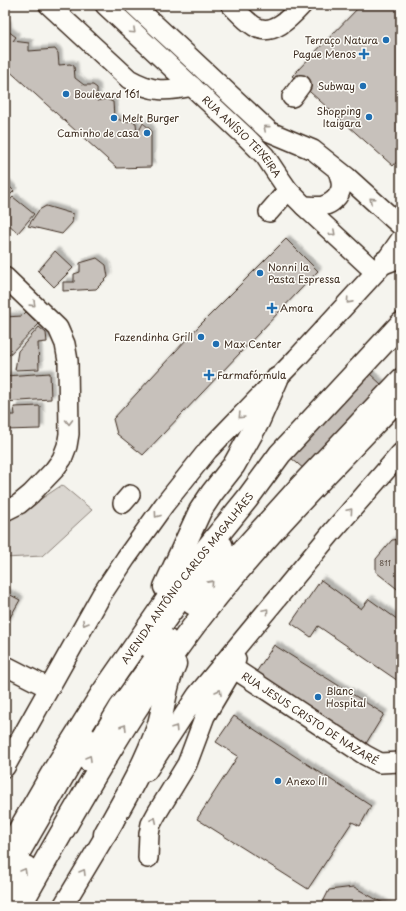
<svg xmlns="http://www.w3.org/2000/svg" width="406" height="911" viewBox="0 0 406 911" font-family="'Playpen Sans',sans-serif">
  <defs>
    <filter id="shadow"><feDropShadow dx="3.5" dy="-3.5" stdDeviation="1" flood-color="#0004"/></filter>
  </defs>
  <rect width="100%" height="100%" fill="#f5f4ee"/>
  <filter id="ink" filterUnits="userSpaceOnUse"><feTurbulence type="fractalNoise" baseFrequency=".025" numOctaves="2"/><feDisplacementMap in="SourceGraphic" scale="8" xChannelSelector="R" yChannelSelector="G"/><feConvolveMatrix kernelMatrix="1 2 1 2 8 2 1 2 1" color-interpolation-filters="sRGB"/></filter>
  <g filter="url(#ink)">
    <!-- green -->
    <polygon fill="#dad6d0" stroke="#8a8077" points="62,485 92,510 42,556 5,558 5,523"/>
    <!-- building -->
    <g fill="#c7c1bb" stroke="#3b2a1e" filter="url(#shadow)">
      <polygon points="361,5 401,5 401,157 393,166 292,76"/>
      <polygon points="5,24 7,24 8,31 16,37 13,41 29,43 29,51 55,49 58,53 59,65 70,64 74,66 75,78 84,85 93,85 97,88 97,101 106,99 113,102 114,117 124,122 131,121 136,123 137,135 143,123 151,130 151,167 117,168 5,67"/>
      <polygon points="5,182 14,191 5,200"/>
      <polygon points="13,197 34,214 18,233 5,221 5,205"/>
      <polygon points="46,206 73,214 72,223 62,234 28,226 39,210"/>
      <polygon points="286,239 318,271 143,455 117,434 113,419 199,326"/>
      <polygon points="55,251 73,268 54,287 38,271"/>
      <polygon points="97,258 106,265 108,277 96,289 63,291 63,282 74,282 74,274 80,272 80,263"/>
      <polygon points="26,312 39,324 5,359 5,317 22,316"/>
      <polygon points="39,327 46,333 47,342 38,343 39,369 15,370 18,351"/>
      <polygon points="50,373 51,399 5,402 5,376"/>
      <polygon points="369,373 382,385 304,469 291,458"/>
      <polygon points="40,406 40,429 5,430 5,415 15,415 14,407"/>
      <polygon points="401,539 401,592 376,572 376,559 392,540"/>
      <polygon points="321,580 361,609 369,599 401,622 401,683 318,626 311,637 291,623"/>
      <polygon points="5,592 20,600 5,626"/>
      <polygon points="274,645 384,714 362,750 251,680"/>
      <polygon points="234,716 371,806 360,826 352,822 308,889 197,819 238,756 216,742"/>
      <polygon points="354,887 388,906 321,906 329,890"/>
    </g>
    <g fill="none" stroke-linecap="round" stroke-linejoin="round">
      <!-- minor casing -->
      <g stroke="#3b2a1e" stroke-width="22">
        <g id="minor">
          <path d="M49 5 129 79C152 92 166 92 192 86"/>
          <path id="s1" d="M105 5 247 138 265 156 277 174 288 190 304 206 375 272"/>
          <polyline points="134,5 270,132 313,150 347,177 401,226"/>
          <path d="M231 5C238 12 246 21 254 26 272 38 291 17 302 5"/>
          <polyline points="292,97 301,85"/>
          <path d="M304 206C310 206 317 207 323 206 327 205 331 203 334 200 344 191 342 182 338 171"/>
          <polyline points="269,212 288,190"/>
          <polyline points="5,277 58,328 65,344 68,361 69,434 67,446 62,459 54,470 31,494 19,504 5,511"/>
          <polyline points="123,503 130,495"/>
          <polyline points="192,605 296,489 401,378"/>
          <polyline points="147,647 175,608 223,545"/>
          <path id="s2" d="M224 662 365 755 380 763 401 762"/>
          <polyline points="8,667 49,688"/>
          <polyline points="87,761 119,707 168,639"/>
          <polyline points="5,767 102,594 126,558 164,505 208,450 297,358 385,262 401,239"/>
          <polyline points="147,771 197,695 333,531 401,453"/>
          <polyline points="148,858 149,834 151,824 157,813 187,764 205,716 233,669 236,659"/>
          <polyline points="5,879 87,737"/>
          <polyline points="5,905 27,866"/>
          <polyline points="63,906 114,821"/>
        </g>
      </g>
      <!-- major casing -->
      <g stroke="#3b2a1e" stroke-width="25">
        <g id="major">
          <polyline points="385,262 401,256"/>
          <polyline points="165,587 200,511 212,493 234,465 258,422 277,379"/>
          <path d="M105 834C124 800 145 765 158 727 165 706 165 684 175 664"/>
          <path id="s3" d="M5 855 53 772 101 695 178 584 247 499 280 454 401 324"/>
          <path d="M20 906C75 809 129 711 196 623 258 542 331 469 401 396"/>
        </g>
      </g>
      <!-- minor -->
      <use href="#minor" stroke="#fdfcf7" stroke-width="19"/>
      <!-- major -->
      <use href="#major" stroke="#fdfcf7" stroke-width="22"/>
    </g>
    <!-- one-way arrows -->
    <defs><path id="oneway-chevron" d="M-2-3.5L2.5 0L-2 3.5" fill="none" stroke-width="1.6" stroke-linecap="round" stroke-linejoin="round"/></defs>
    <g stroke="#9c938a">
      <use href="#oneway-chevron" transform="translate(133 31) rotate(43)"/>
      <use href="#oneway-chevron" transform="translate(266 128) rotate(-139)"/>
      <use href="#oneway-chevron" transform="translate(372 200) rotate(-138)"/>
      <use href="#oneway-chevron" transform="translate(333 233) rotate(42)"/>
      <use href="#oneway-chevron" transform="translate(349 301) rotate(132)"/>
      <use href="#oneway-chevron" transform="translate(33 304) rotate(44)"/>
      <use href="#oneway-chevron" transform="translate(241 416) rotate(134)"/>
      <use href="#oneway-chevron" transform="translate(69 422) rotate(89)"/>
      <use href="#oneway-chevron" transform="translate(350 511) rotate(-49)"/>
      <use href="#oneway-chevron" transform="translate(157 515) rotate(126)"/>
      <use href="#oneway-chevron" transform="translate(211 583) rotate(-48)"/>
      <use href="#oneway-chevron" transform="translate(266 611) rotate(-50)"/>
      <use href="#oneway-chevron" transform="translate(85 623) rotate(120)"/>
      <use href="#oneway-chevron" transform="translate(219 692) rotate(-60)"/>
      <use href="#oneway-chevron" transform="translate(124 727) rotate(-58)"/>
      <use href="#oneway-chevron" transform="translate(175 728) rotate(-57)"/>
      <use href="#oneway-chevron" transform="translate(89 758) rotate(-60)"/>
      <use href="#oneway-chevron" transform="translate(154 820) rotate(-65)"/>
      <use href="#oneway-chevron" transform="translate(24 871) rotate(-60)"/>
      <use href="#oneway-chevron" transform="translate(83 872) rotate(-59)"/>
    </g>
  </g>
  <!-- markers -->
  <g fill="#1f6fb2" stroke="#fdfcf7" stroke-width="1.5">
    <circle cx="386" cy="40" r="4"/>
    <path d="M362 48h4v4h4v4h-4v4h-4v-4h-4v-4h4z"/>
    <circle cx="363" cy="86" r="4"/>
    <circle cx="66" cy="94" r="4"/>
    <circle cx="369" cy="117" r="4"/>
    <circle cx="114" cy="118" r="4"/>
    <circle cx="147" cy="133" r="4"/>
    <circle cx="260" cy="273" r="4"/>
    <path d="M270 302h4v4h4v4h-4v4h-4v-4h-4v-4h4z"/>
    <circle cx="201" cy="337" r="4"/>
    <circle cx="216" cy="344" r="4"/>
    <path d="M207 369h4v4h4v4h-4v4h-4v-4h-4v-4h4z"/>
    <circle cx="318" cy="697" r="4"/>
    <circle cx="278" cy="781" r="4"/>
  </g>
  <g text-anchor="middle" stroke-width="3" stroke-linejoin="round" paint-order="stroke">
    <!-- number labels -->
    <g font-size="8" fill="#5e5045">
      <text x="385" y="566">811</text>
    </g>
    <!-- poi labels -->
    <g font-size="10" fill="#3b2a1e" stroke="#fdfcf7" text-anchor="start">
      <text x="378" y="44" text-anchor="end">Terraço Natura</text>
      <text x="356" y="58" text-anchor="end">Pague Menos</text>
      <text x="355" y="90" text-anchor="end">Subway</text>
      <text x="74" y="98">Boulevard 161</text>
      <text x="361" y="115" text-anchor="end">Shopping<tspan x="361" dy="12">Itaigara</tspan></text>
      <text x="122" y="122">Melt Burger</text>
      <text x="139" y="137" text-anchor="end">Caminho de casa</text>
      <text x="268" y="271">Nonni la<tspan x="268" dy="12">Pasta Espressa</tspan></text>
      <text x="280" y="312">Amora</text>
      <text x="193" y="341" text-anchor="end">Fazendinha Grill</text>
      <text x="224" y="348">Max Center</text>
      <text x="217" y="379">Farmafórmula</text>
      <text x="326" y="695">Blanc<tspan x="326" dy="12">Hospital</tspan></text>
      <text x="286" y="785">Anexo III</text>
    </g>
    <!-- street labels -->
    <g font-size="10" fill="#3b2a1e" stroke="#fdfcf7">
      <text dy="4" stroke="none"><textPath href="#s1" startOffset="190">RUA ANÍSIO TEIXEIRA</textPath></text>
      <text dy="4" stroke="none"><textPath href="#s3" startOffset="332">AVENIDA ANTÔNIO CARLOS MAGALHÃES</textPath></text>
      <text dy="4" stroke="none"><textPath href="#s2" startOffset="103">RUA JESUS CRISTO DE NAZARÉ</textPath></text>
    </g>
  </g>
  <!-- margin -->
  <rect width="406" height="911" fill="none" stroke="#fdfcf7" stroke-width="20"/>
  <rect x="10" y="10" width="386" height="891" fill="none" stroke="#3b2a1e" stroke-width="1.5" filter="url(#ink)"/>
</svg>
